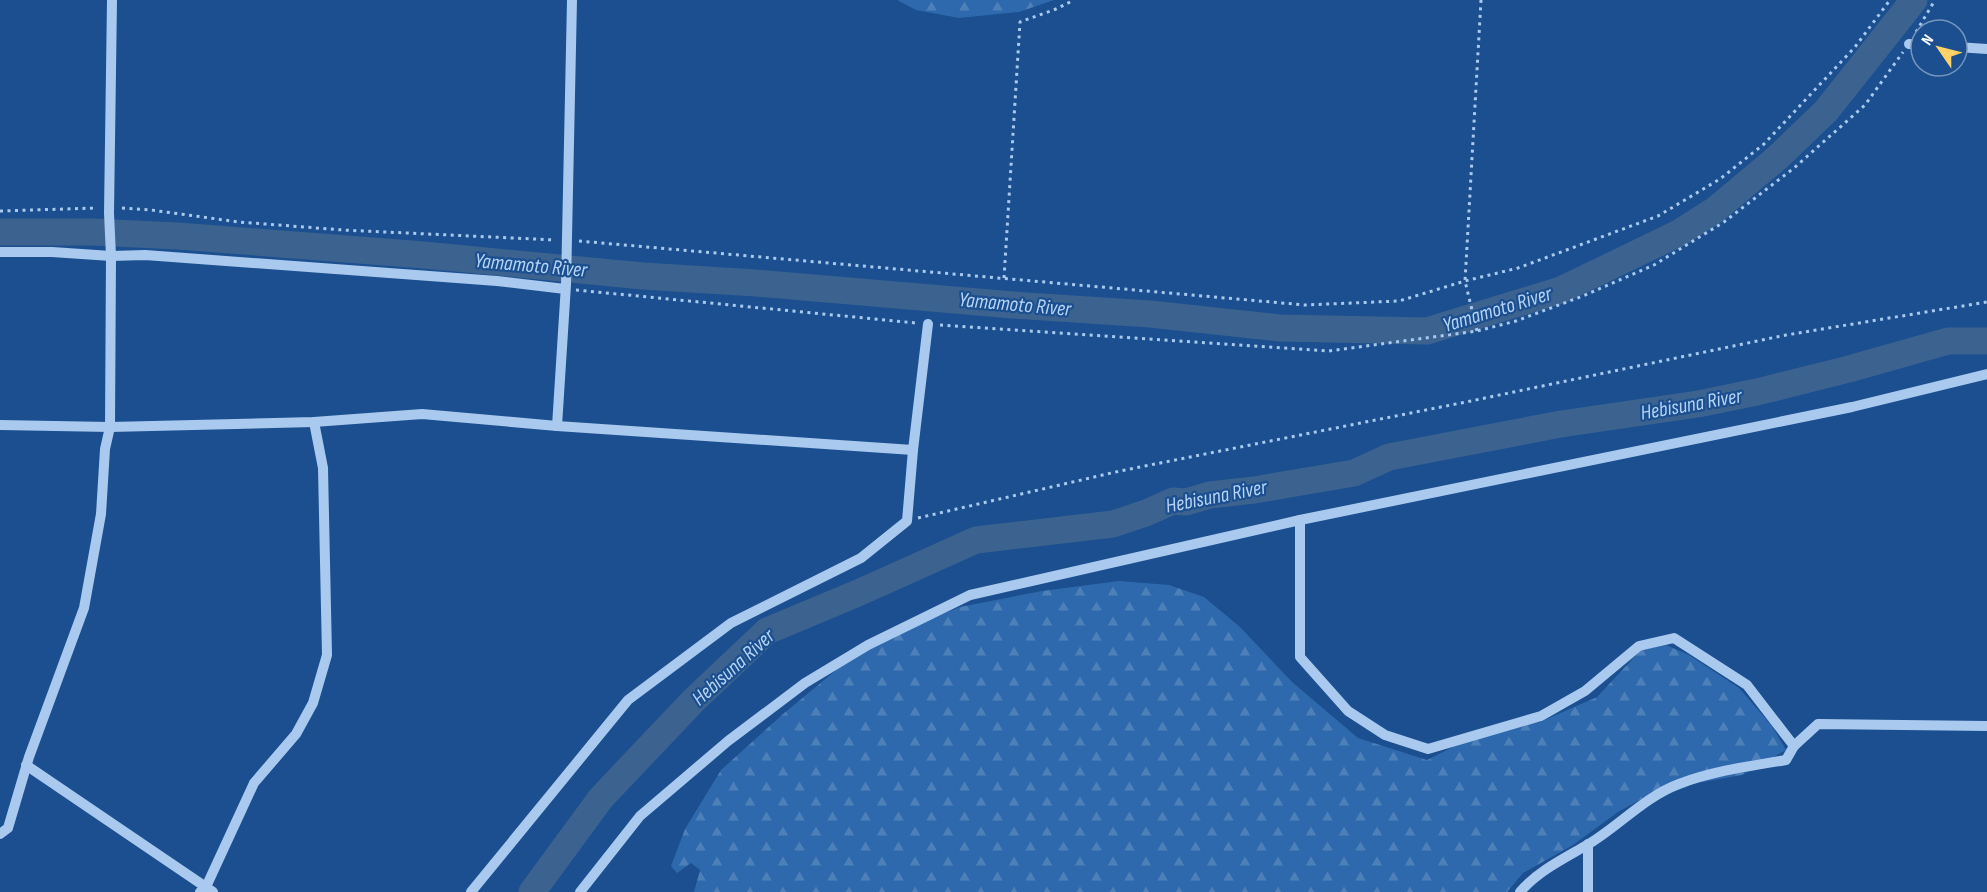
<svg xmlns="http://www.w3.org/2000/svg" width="1987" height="892" viewBox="0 0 1987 892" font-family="'Sofia Sans Condensed',sans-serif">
  <defs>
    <pattern id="forest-firs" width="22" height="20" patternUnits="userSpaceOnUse" patternTransform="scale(1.5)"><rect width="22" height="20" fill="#2e69ad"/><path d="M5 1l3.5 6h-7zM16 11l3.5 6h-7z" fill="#4d80b9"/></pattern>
  </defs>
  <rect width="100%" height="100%" fill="#1b4f8f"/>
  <!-- forest -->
  <g fill="url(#forest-firs)">
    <polygon points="897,0 1054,0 1019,12 959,18 916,10"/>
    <polygon points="1119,581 1169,585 1204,597 1240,627 1292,682 1358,738 1427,760 1461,743 1540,722 1597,697 1641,650 1666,645 1689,655 1739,688 1772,726 1786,750 1742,775 1658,790 1618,812 1573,845 1523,873 1507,892 694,892 700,870 691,863 677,873 671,866 685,829 721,770 783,714 869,643 960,607 1042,591"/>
  </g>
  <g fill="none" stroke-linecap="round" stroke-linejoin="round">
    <!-- river -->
    <g stroke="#3c6290" stroke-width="27">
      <polyline points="0,232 93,232 178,236 424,255 643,276 756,283 1013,305 1150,314 1280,328 1427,331 1561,290 1679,233 1715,210 1777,158 1826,111 1914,0"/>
      <polyline points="532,892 601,798 694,700 767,631 858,593 976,540 1113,524 1146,513 1173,501 1186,502 1210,495 1254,490 1354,473 1389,457 1561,424 1698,404 1757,392 1849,369 1948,341 1987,341"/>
    </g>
    <!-- path -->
    <g stroke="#a9c9ee" stroke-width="3" stroke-dasharray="3 4.5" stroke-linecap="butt">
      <polyline points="1916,32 1935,0"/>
      <polyline points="122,208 151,210 239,222 343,230 555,240"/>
      <polyline points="0,211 97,208"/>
      <polyline points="579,241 1305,305 1399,301 1465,281 1518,268 1658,216 1720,179 1764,144 1855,47 1890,0"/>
      <polyline points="1004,278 1020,22 1056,9 1074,0"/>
      <polyline points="576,290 916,323"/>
      <polyline points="940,325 1329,351 1477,331 1516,321 1583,296 1654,265 1724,222 1794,168 1865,105 1903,52"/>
      <polyline points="1477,331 1465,281 1481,0"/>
      <polyline points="918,518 1120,471 1466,402 1786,335 1987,302"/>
    </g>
    <!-- minor -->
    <g stroke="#a9c9ee" stroke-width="10">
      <polyline points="1909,44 1921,45"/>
      <polyline points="1957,47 1987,49"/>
      <polyline points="0,252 52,252 111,256 145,255 497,281 565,289"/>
      <polyline points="0,425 110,427 314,422 422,414 557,426 913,450"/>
      <polyline points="557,426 566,285 572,0"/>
      <polyline points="1300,520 1300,657 1348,711 1385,735 1428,749 1541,716 1585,691 1639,646 1674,638 1747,685 1794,746"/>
      <polyline points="26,765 213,892"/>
      <polyline points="0,834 8,828 29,757 84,608 101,514 105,449 110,427 111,256 109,213 112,0"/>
      <polyline points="200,892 206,887 254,783 296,734 313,703 327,655 323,468 314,422"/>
      <polyline points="471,892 628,700 731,623 861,558 907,521 913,450 928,324"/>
      <polyline points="580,892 640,816 728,741 805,683 868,645 970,595 1300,520 1852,407 1987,374"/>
      <path d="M1520 892C1538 871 1563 859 1587 845 1618 827 1644 797 1679 784 1713 771 1750 766 1786 760L1794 746 1818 724 1987 726"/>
      <polyline points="1588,892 1588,844"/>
    </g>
  </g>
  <g text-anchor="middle" stroke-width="4.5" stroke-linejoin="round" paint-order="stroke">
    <!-- water labels -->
    <g font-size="21" font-style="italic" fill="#b5d3f5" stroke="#1b4f8f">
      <text transform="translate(531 265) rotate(5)" y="7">Yamamoto River</text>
      <text transform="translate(1015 304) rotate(5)" y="7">Yamamoto River</text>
      <text transform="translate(1497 309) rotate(-17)" y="7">Yamamoto River</text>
      <text transform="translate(1691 404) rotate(-10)" y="7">Hebisuna River</text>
      <text transform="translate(1216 496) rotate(-11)" y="7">Hebisuna River</text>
      <text transform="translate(733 667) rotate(-42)" y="7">Hebisuna River</text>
    </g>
  </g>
  <!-- north arrow -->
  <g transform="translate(1939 48) rotate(305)"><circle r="28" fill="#1b4f8f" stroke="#7695bc" stroke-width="1.5"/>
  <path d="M0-4.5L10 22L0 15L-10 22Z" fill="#ffd166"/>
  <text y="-9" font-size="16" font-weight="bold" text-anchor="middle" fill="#ffffff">N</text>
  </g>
</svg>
